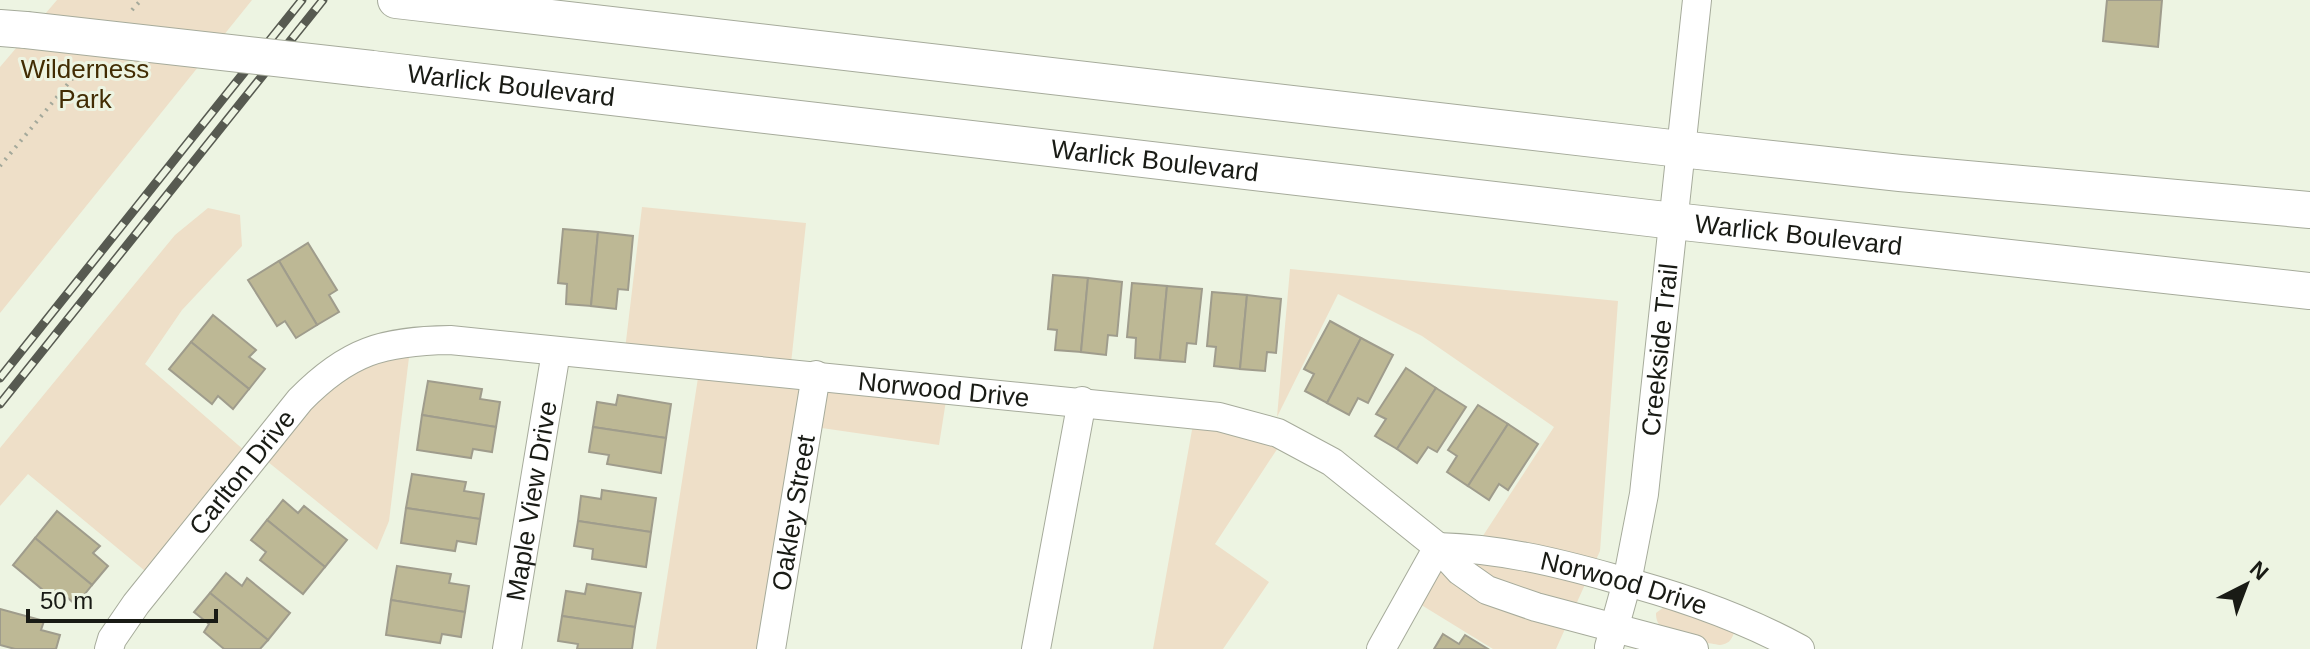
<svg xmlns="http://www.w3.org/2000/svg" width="2310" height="649" viewBox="0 0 2310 649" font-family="Helvetica,sans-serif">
  <rect width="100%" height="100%" fill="#edf4e2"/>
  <!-- green -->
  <g fill="#eedfc8">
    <polygon points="57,0 252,0 0,313 0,67"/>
    <polygon points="642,207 806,223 790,373 948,388 939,445 808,426 771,649 656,649 700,365 624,358"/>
    <polygon points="208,208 240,215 242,246 182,310 145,364 253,458 156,580 28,474 0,506 0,448 175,235"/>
    <polygon points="1290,269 1618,301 1600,551 1556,649 1493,649 1410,598 1438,547 1475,548 1554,427 1422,336 1338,294 1277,417"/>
    <polygon points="411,341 389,521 377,550 257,453 300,400"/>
    <polygon points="1195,413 1285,437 1215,544 1269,582 1223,649 1153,649"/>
    <path d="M1664 607 1730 626 1734 633C1731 641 1728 644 1720 645 1700 641 1655 640 1656 613Z"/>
  </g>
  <!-- building -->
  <g fill="#bdb895" stroke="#9f9c8c" stroke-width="2">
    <polygon points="2107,0 2162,0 2158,47 2103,41"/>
    <polygon points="563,229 598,232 591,306 566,304 567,284 558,283"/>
    <polygon points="598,232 633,236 628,290 618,289 616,309 591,306"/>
    <polygon points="308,243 337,290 329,295 339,312 317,325 279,261"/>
    <polygon points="279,261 317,325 296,338 285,321 277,326 248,280"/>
    <polygon points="1053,275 1088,278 1081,352 1055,350 1057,330 1048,329"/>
    <polygon points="1088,278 1122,282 1117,336 1108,335 1106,355 1081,352"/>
    <polygon points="1132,283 1167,286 1160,360 1135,358 1136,338 1127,337"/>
    <polygon points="1167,286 1202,289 1196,344 1187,343 1185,362 1160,360"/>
    <polygon points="1212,292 1247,295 1240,369 1214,366 1216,347 1207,346"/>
    <polygon points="1247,295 1281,299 1276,353 1267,352 1265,371 1240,369"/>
    <polygon points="213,315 256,350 249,357 265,369 249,389 191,342"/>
    <polygon points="1330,321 1361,338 1327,403 1305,391 1314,374 1304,369"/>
    <polygon points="1361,338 1393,355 1368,403 1358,398 1349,415 1327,403"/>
    <polygon points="191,342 249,389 233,409 218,396 212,404 169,369"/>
    <polygon points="1406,368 1436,388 1397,449 1375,436 1386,419 1376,414"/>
    <polygon points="428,381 482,389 480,399 500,402 496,427 422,415"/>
    <polygon points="1436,388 1466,407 1437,452 1428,447 1417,463 1397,449"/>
    <polygon points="618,395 671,404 666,438 593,427 597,402 616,405"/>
    <polygon points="1478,405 1508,424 1468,486 1447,472 1457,456 1448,450"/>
    <polygon points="422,415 496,427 492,452 473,449 471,458 417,450"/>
    <polygon points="1508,424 1538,444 1508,490 1499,484 1489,500 1468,486"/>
    <polygon points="593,427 666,438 661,473 607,464 609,455 589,452"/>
    <polygon points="412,474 466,482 464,491 484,494 480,519 406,508"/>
    <polygon points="602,490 656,498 651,532 578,521 581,496 601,499"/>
    <polygon points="283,500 298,513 304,506 347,540 325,567 267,520"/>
    <polygon points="406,508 480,519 476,544 457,541 455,551 401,543"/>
    <polygon points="57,511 100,546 93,553 108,566 92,585 35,538"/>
    <polygon points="267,520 325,567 303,594 260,560 266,552 251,540"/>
    <polygon points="578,521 651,532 646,567 592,559 593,549 574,546"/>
    <polygon points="35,538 92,585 76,605 61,592 55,600 13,565"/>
    <polygon points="397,566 451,574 449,583 469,586 465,612 391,600"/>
    <polygon points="226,573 242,586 247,578 290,613 268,640 210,593"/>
    <polygon points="587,584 641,593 635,627 562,616 566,591 585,594"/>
    <polygon points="210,593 268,640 260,649 224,649 204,632 209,624 194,612"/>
    <polygon points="391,600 465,612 461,637 442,634 440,643 386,635"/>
    <polygon points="0,609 44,621 41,630 60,635 56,649 15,649 0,645"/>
    <polygon points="562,616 635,627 632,649 577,649 578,644 558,641"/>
    <polygon points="1443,634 1459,644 1465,635 1488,649 1434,649"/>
  </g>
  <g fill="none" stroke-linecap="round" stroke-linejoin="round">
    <!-- minor casing -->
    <g stroke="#a6ab9b" stroke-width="30">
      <g id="minor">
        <path id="s1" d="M1438 547C1500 549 1552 561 1612 578 1678 595 1740 616 1800 649"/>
        <path id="s2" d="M1609 647 1627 582 1644 494 1697 0"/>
        <path id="s3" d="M109 649 112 639 136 604 300 400C348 351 383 341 450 340L1219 417 1278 433 1332 462 1438 547 1460 571 1487 590 1536 607 1694 649"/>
        <path id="s4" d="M507 649 556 352"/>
        <path id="s5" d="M771 649 816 375"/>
        <polyline points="1036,649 1082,401"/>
        <polyline points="1381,649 1438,547"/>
      </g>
    </g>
    <!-- major casing -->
    <g stroke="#a6ab9b" stroke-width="38">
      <g id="major">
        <polyline points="396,0 1680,149 1900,173 2310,210"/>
        <polyline points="0,28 26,30"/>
        <path id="s6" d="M372 69 1674 221 2310 291"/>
      </g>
    </g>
    <!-- path -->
    <g stroke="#a4a99b" stroke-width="4" stroke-dasharray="2 6" stroke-linecap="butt">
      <polyline points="132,10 141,0"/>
      <polyline points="0,166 81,68"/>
    </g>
    <!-- minor -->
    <use href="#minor" stroke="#fff" stroke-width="28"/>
    <!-- major -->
    <use href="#major" stroke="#fff" stroke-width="36"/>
    <!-- rail casing -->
    <g stroke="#575a51" stroke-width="9">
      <g id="rail">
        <polyline points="0,378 302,0"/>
        <polyline points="0,404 323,0"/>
      </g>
    </g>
    <!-- rail -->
    <use href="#rail" stroke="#edf4e2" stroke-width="6" stroke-dasharray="18" stroke-linecap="butt"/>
    <!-- major-bridge casing -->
    <g stroke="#a6ab9b" stroke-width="38" stroke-linecap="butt">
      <polyline id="major-bridge" points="26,30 372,69"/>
    </g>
    <!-- major-bridge -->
    <use href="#major-bridge" stroke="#fff" stroke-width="36"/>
  </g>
  <g text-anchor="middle" stroke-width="6" stroke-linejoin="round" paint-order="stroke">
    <!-- park labels -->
    <g font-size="26" fill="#422c03" stroke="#edf4e2">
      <text x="85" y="78">Wilderness<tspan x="85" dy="30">Park</tspan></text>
    </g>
    <!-- street labels -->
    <g font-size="26" fill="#191b15" stroke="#edf4e2">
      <text dy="9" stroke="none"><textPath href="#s6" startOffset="140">Warlick Boulevard</textPath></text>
      <text dy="9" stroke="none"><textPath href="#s6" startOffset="788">Warlick Boulevard</textPath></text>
      <text dy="9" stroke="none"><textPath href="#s6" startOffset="1436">Warlick Boulevard</textPath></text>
      <text dy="9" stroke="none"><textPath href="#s2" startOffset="302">Creekside Trail</textPath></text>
      <text dy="9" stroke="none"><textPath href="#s3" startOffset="978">Norwood Drive</textPath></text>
      <text dy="9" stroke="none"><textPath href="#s3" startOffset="222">Carlton Drive</textPath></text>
      <text dy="9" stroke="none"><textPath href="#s4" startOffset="150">Maple View Drive</textPath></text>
      <text dy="9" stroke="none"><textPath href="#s5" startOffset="138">Oakley Street</textPath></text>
      <text dy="9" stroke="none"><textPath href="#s1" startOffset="190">Norwood Drive</textPath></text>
    </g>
  </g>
  <!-- north arrow -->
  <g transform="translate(2246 585) rotate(42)" stroke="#edf4e2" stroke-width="6" paint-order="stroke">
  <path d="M0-6L14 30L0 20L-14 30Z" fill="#191b15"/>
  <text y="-12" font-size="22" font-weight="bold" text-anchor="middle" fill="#191b15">N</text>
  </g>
  <!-- scale -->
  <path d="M28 609v12h188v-12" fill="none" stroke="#191b15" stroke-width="4"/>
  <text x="40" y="609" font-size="24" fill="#191b15" stroke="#edf4e2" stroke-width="6" paint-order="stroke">50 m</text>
</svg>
